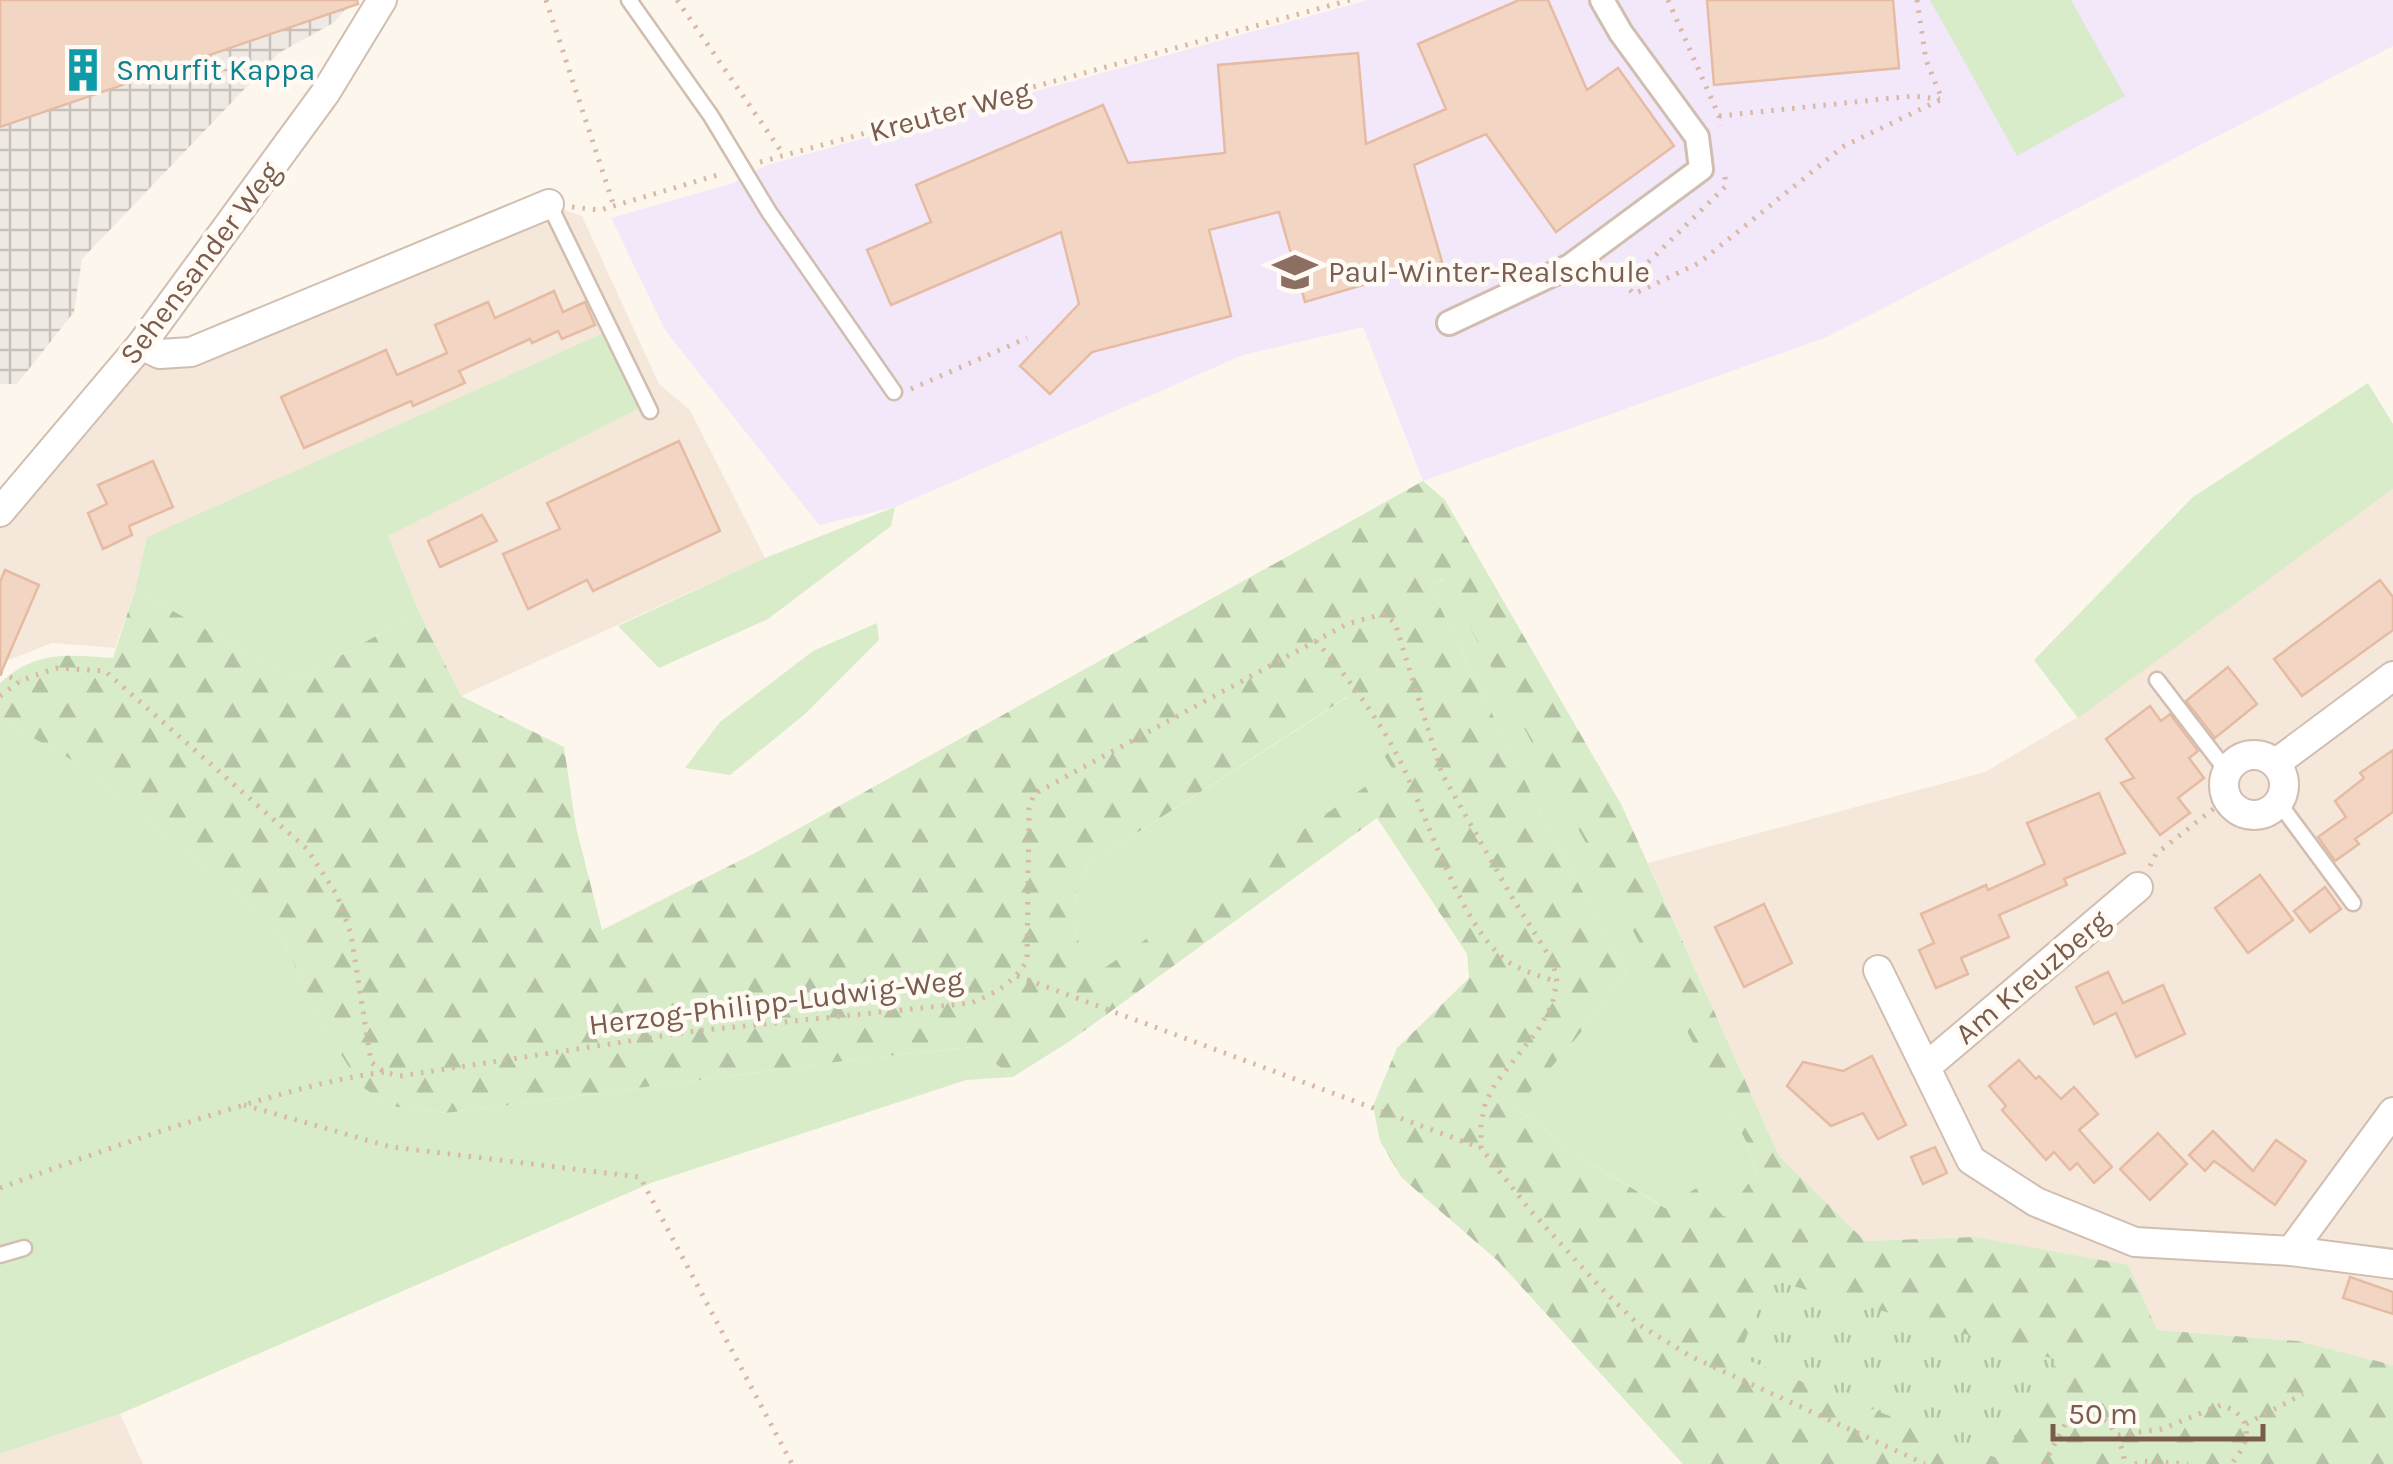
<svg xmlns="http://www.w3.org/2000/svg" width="2393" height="1464" viewBox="0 0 2393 1464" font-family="Karla,sans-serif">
  <defs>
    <pattern id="industrial-grid" width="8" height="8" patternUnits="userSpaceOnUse" patternTransform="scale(2.5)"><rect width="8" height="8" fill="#efe9e4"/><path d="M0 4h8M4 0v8" fill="none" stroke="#c7c0bb"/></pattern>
    <pattern id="forest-firs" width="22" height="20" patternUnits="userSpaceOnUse" patternTransform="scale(2.5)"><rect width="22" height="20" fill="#d8ecc9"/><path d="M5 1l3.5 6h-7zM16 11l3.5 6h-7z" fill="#b4c2a5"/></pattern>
    <pattern id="park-tufts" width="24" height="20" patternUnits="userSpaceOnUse" patternTransform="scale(2.5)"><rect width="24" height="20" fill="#d8ecc9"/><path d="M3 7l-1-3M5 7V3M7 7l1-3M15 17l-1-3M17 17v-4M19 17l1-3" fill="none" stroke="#b4c2a5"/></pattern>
  </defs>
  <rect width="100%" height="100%" fill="#fdf6ec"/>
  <!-- residential -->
  <g fill="#f5e8da">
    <polygon points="549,204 582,216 659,384 690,410 765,558 461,696 419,612 387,536 640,408 147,537 135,590 115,648 52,643 9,660 0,656 0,512 141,345 160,354"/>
    <polygon points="2393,489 2393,1365 2298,1341 2156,1330 1975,1237 1865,1241 1779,1156 1648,863 1985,772 2078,717"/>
    <polygon points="120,1414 143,1464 0,1464 0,1454"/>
  </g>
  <!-- industrial -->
  <polygon fill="url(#industrial-grid)" points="0,0 353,0 335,22 279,53 82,259 74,312 17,384 0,384"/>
  <!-- education -->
  <polygon fill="#f3e8fa" points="1368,0 2393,0 2393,46 1827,337 1423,481 1363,327 1243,355 895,507 819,525 665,330 611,218 733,183 767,165"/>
  <!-- green -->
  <g fill="#d8ecc9">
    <polygon points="1930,0 2071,0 2125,96 2017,156"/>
    <polygon points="606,332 640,408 388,536 419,612 297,680 135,590 147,537"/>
    <polygon points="2368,383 2393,424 2393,489 2078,718 2034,660 2193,497"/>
    <polygon points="895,507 891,526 768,619 659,668 618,626 765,558"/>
    <polygon points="1445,579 1747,1143 1756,1173 1724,1218 1666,1208 1577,1155 1515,1107 1578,1036 1626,972 1541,814 1430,586"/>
    <polygon points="877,623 879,640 805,714 730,775 685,768 720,722 813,651"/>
    <path d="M1348 697 1393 768 1093 977C1072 931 1065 910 1089 864Z"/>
    <polygon points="0,719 79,764 275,925 325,1029 361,1086 390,1106 446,1113 867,1058 975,1047 1013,1077 966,1080 651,1183 120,1414 0,1454"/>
  </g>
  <!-- forest -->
  <path fill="url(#forest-firs)" fill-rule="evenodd" d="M1423 481 1445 500 1622 806 1779 1156 1865 1241 1975 1237 2128 1265 2157 1330 2298 1341 2393 1365V1464H1683L1498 1261 1402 1178 1380 1141 1373 1106 1397 1048 1469 978 1467 954 1377 818 1070 1041 1013 1077 974 1047 867 1058 446 1113 390 1106 361 1086 325 1029 275 925 79 764 0 719V683C37 650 67 655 113 658L135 590 297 680 419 612 461 696 564 747 576 827 602 930 753 854ZM1444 579 1747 1143 1756 1173 1724 1217 1698 1187 1665 1208 1577 1155 1516 1108 1578 1036 1626 972 1541 814 1430 586ZM1347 697 1392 768 1093 976C1072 931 1065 910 1089 864Z"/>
  <!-- park -->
  <polygon fill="url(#park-tufts)" points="1768,1279 2058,1360 2002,1460 1739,1357"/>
  <!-- building -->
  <g fill="#f3d5c3" stroke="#e6bba3" stroke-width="2.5">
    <polygon points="0,0 357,0 358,4 0,127"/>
    <polygon points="1519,0 1548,0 1587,90 1618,68 1674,146 1556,232 1486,134 1414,165 1442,262 1305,302 1279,212 1209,230 1231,316 1092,352 1050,394 1020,366 1079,304 1061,232 891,305 867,250 931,222 916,185 1103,105 1128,163 1225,153 1218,65 1358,53 1366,144 1446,109 1418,44"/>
    <polygon points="1707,0 1893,0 1899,68 1714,85"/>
    <polygon points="554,291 563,312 585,302 595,325 562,339 558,331 532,343 530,339 459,371 465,383 413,406 411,401 304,448 281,397 386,350 397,375 447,353 435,325 488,302 495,318"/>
    <polygon points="679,441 720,531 593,591 587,580 528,609 503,554 560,529 547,503"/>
    <polygon points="153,461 173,507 129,526 132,535 103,549 88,513 107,504 98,485"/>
    <polygon points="482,515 497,541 440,567 428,541"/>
    <polygon points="5,570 39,585 0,675 0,582"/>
    <polygon points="2380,580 2393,597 2393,630 2302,696 2274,659"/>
    <polygon points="2228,667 2257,704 2215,738 2186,701"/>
    <polygon points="2150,706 2161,721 2170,714 2198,751 2189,758 2204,778 2178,798 2190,813 2160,835 2121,783 2134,778 2106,739"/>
    <polygon points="2393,750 2393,812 2355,839 2359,844 2335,861 2318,837 2346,817 2335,801 2364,778 2360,773"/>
    <polygon points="2099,793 2125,853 2064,879 2067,885 1999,915 2009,937 1961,958 1968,974 1936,988 1919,950 1934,943 1921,914 1986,885 1988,890 2045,864 2027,823"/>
    <polygon points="2260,875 2293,920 2248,953 2215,908"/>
    <polygon points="2325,887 2341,909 2310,932 2294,911"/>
    <polygon points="1764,904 1792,963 1744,987 1715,927"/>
    <polygon points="2108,972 2123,1003 2163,985 2185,1034 2136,1057 2116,1013 2094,1024 2076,987"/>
    <polygon points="1872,1056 1906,1125 1878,1139 1863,1113 1831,1126 1787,1086 1803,1062 1843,1071"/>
    <polygon points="2019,1060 2036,1079 2039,1076 2061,1099 2074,1087 2098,1114 2079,1130 2112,1167 2094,1183 2077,1163 2070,1170 2054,1152 2046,1160 2002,1110 2006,1106 1989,1086"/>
    <polygon points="2213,1131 2253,1171 2276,1140 2306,1161 2275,1205 2214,1161 2205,1171 2189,1155"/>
    <polygon points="2158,1133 2187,1164 2150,1200 2120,1169"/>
    <polygon points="1935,1147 1947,1173 1923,1184 1911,1157"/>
    <polygon points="2350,1277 2393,1292 2393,1314 2343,1298"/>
  </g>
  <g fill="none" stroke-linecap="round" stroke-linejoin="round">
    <!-- service casing -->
    <g stroke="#d1beb0" stroke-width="19">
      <g id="service">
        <polyline points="629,0 711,116 769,212 894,392"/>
        <polyline points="549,204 650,411"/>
        <polyline points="2157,680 2226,770"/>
        <polyline points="2279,803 2353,903"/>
        <polyline points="0,1255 24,1248"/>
      </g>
    </g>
    <!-- pedestrian casing -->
    <g stroke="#d1beb0" stroke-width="28">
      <polyline id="pedestrian" points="1449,323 1570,266 1701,169 1697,137 1621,33 1602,0"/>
    </g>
    <!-- minor casing -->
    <g stroke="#d1beb0" stroke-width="32">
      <g id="minor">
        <polyline points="141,345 160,354 191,352 549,204"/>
        <polyline points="0,512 141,345 326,92 382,0"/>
        <circle cx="2254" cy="785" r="30"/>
        <polyline points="2276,763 2393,676"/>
        <polyline points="1878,970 1971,1160 2036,1202 2135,1242 2291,1251 2393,1264"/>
        <polyline points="1926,1067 2138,887"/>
        <polyline points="2291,1251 2393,1112"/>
      </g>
    </g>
    <!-- path -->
    <g stroke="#d9b8a5" stroke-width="5" stroke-dasharray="2.5 8" stroke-linecap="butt">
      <polyline points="546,0 614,206"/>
      <polyline points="677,0 783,154"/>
      <polyline points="1668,0 1719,116 1720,126"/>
      <polyline points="1917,0 1926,60 1942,99"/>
      <polyline points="1719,116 1913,96 1940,99"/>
      <polyline points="760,162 1350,0"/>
      <polyline points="1725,177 1726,186 1625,285 1634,294 1699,263 1844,146 1942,99"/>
      <polyline points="572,207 600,210 721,174"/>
      <polyline points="911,389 1027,338"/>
      <path d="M1316 641C1348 678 1381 721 1403 767 1428 819 1461 927 1507 961 1521 971 1541 976 1557 982"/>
      <polyline points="0,673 20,681"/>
      <path d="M0 696 20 681 56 668 105 671 307 849 337 895 351 934 371 1062 384 1072 400 1076 695 1031 971 1003C996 993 1012 984 1027 961L1029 809 1034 794 1347 624 1383 614 1395 623 1442 774 1513 899 1553 962 1557 982 1552 1005 1538 1030 1495 1084 1485 1104 1481 1125V1148L1530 1210 1600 1287 1638 1324 1690 1356 1925 1464"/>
      <polyline points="2150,866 2156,854 2226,799"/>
      <polyline points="1017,976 1481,1148"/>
      <polyline points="244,1105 391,1147 640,1177 792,1464"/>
      <path d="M0 1188C78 1159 155 1132 234 1108 284 1093 332 1079 384 1072"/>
      <polyline points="2246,1424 2303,1394"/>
      <path d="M2118 1435 2162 1429 2221 1405C2254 1416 2252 1440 2231 1464"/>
      <path d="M2044 1464 2072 1411C2105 1406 2121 1435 2125 1464"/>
      <polyline points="2135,1464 2143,1461 2188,1464"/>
    </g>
    <!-- service -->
    <use href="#service" stroke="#fff" stroke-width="14"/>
    <!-- pedestrian -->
    <use href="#pedestrian" stroke="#fff" stroke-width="22"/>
    <!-- minor -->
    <use href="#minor" stroke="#fff" stroke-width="28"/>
  </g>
  <!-- icons -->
  <defs>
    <g id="building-bare" transform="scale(3.45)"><path d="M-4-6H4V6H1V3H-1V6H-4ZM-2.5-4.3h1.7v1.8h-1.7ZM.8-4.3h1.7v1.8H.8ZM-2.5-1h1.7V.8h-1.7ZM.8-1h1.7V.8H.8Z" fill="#0f9aa8" stroke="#fffaf3" stroke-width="2.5" paint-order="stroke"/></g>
    <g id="school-bare" transform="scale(3.45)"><path d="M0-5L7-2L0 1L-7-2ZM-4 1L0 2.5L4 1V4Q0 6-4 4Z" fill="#8d6e63" stroke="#fffaf3" stroke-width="2.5" paint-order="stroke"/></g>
  </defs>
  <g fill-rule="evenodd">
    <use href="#building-bare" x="83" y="70"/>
    <use href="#school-bare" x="1295" y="272"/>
  </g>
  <g text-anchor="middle" stroke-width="9" stroke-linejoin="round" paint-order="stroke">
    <!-- culture labels -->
    <g font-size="30" fill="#0d838f" stroke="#fffaf3" text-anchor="start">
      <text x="116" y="80">Smurfit Kappa</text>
    </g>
    <!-- street labels -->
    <g font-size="30" fill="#7a5c4d" stroke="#fffaf3">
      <text transform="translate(950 111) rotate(-15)" y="10">Kreuter Weg</text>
      <text transform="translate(200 263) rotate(-53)" y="10">Sehensander Weg</text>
      <text transform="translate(2032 977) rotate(-40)" y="10">Am Kreuzberg</text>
      <text transform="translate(776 1002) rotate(-7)" y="10">Herzog-Philipp-Ludwig-Weg</text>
    </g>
    <!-- education labels -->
    <g font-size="30" fill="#785e54" stroke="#fffaf3" text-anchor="start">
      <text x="1328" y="282">Paul-Winter-Realschule</text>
    </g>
  </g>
  <!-- scale -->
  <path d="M2053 1424v15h210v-15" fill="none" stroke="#7a5c4d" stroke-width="5"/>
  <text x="2068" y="1424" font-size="30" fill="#7a5c4d" stroke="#fffaf3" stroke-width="8" paint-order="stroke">50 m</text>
</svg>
